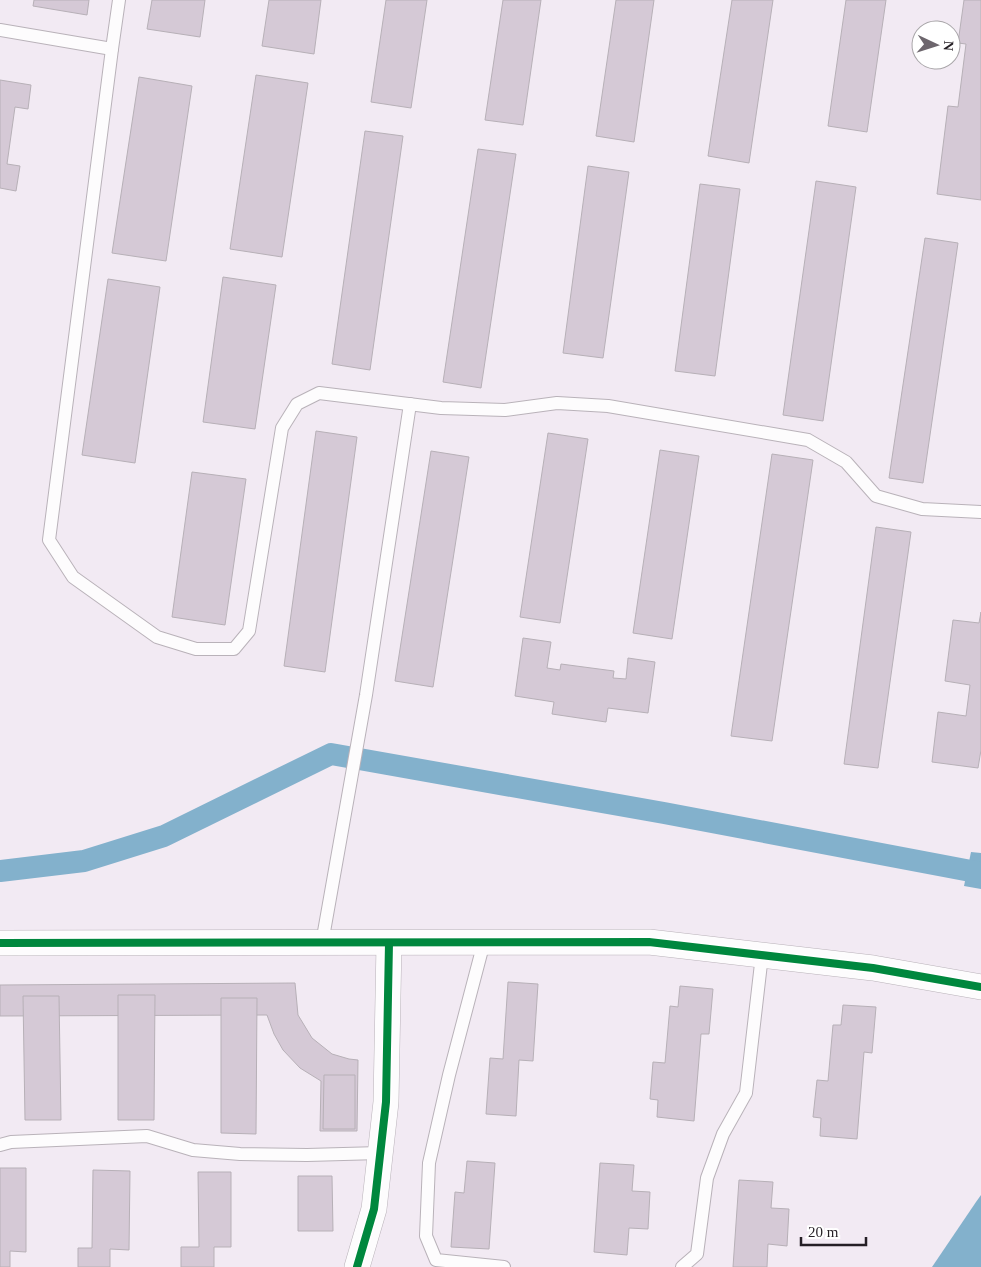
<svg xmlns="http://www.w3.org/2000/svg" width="981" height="1267" viewBox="0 0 981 1267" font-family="'Times New Roman',serif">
  <rect width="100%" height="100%" fill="#f2eaf3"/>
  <!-- water -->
  <g fill="#83b1cc">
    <polygon points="971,852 981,853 981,889 964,886"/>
    <polygon points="981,1195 981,1267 932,1267 976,1202"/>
  </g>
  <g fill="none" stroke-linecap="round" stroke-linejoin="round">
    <!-- canal -->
    <polyline stroke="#83b1cc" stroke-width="22" points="0,871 84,861 164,836 331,754 664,813 981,873"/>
  </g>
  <!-- building -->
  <g fill="#d5c9d6" stroke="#b7b0b7">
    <polygon points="34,0 89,0 87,15 33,6"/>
    <polygon points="152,0 205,0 200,37 147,29"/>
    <polygon points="269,0 321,0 314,54 262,46"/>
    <polygon points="386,0 427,0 411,108 371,102"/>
    <polygon points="503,0 541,0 523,125 485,120"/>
    <polygon points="616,0 654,0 634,142 596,136"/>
    <polygon points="732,0 773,0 749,163 708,156"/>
    <polygon points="846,0 886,0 867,132 828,126"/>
    <polygon points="964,0 981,0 981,200 937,194 948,106 958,107 966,44 958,43"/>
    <polygon points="256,75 308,83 282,257 230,249"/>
    <polygon points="139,77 192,86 166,261 112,253"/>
    <polygon points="0,80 31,85 28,109 15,107 7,164 20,166 16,191 0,188"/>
    <polygon points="365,131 403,136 370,370 332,364"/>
    <polygon points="478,149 516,154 481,388 443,382"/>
    <polygon points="588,166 629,172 603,358 563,353"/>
    <polygon points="816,181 856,187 823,421 783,415"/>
    <polygon points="700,184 740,189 715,376 675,371"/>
    <polygon points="925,238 958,243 923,483 889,478"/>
    <polygon points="223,277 276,285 255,429 203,422"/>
    <polygon points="108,279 160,287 135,463 82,455"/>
    <polygon points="316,431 357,437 325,672 284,666"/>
    <polygon points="548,433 588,439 560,623 520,617"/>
    <polygon points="660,450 699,456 672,639 633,633"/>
    <polygon points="431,451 469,457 433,687 395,681"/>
    <polygon points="772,454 813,460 772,741 731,736"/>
    <polygon points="192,472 246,479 225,625 172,617"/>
    <polygon points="876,527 911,532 878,768 844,764"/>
    <polygon points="981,612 981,750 978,768 932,762 938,712 966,716 970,685 945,681 953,620 979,623"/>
    <polygon points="523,638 551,642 547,668 560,670 561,664 614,671 613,678 626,679 628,658 655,662 648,713 608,708 606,722 552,714 554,702 515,696"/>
    <polygon points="508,982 538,984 533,1061 519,1060 516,1116 486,1114 490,1058 503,1059"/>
    <polygon points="295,983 298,1015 312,1038 332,1054 349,1059 358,1060 357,1131 320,1131 321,1081 300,1068 283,1050 274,1034 267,1015 0,1016 0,985"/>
    <polygon points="680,986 713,989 709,1034 701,1034 694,1121 657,1117 658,1100 650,1099 653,1062 665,1063 670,1006 678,1007"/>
    <polygon points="118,995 155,995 154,1120 118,1120"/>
    <polygon points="23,996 59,996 61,1120 25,1120"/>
    <polygon points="221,998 257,998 256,1134 221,1133"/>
    <polygon points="843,1005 876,1007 872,1053 864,1052 857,1139 820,1136 821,1118 813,1117 817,1080 828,1081 833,1025 841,1025"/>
    <polygon points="324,1075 355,1075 355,1129 323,1129"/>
    <polygon points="467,1161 495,1163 489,1249 451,1247 455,1192 464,1193"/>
    <polygon points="600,1163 634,1165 632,1191 650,1192 648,1229 629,1228 627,1255 594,1252"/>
    <polygon points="0,1168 26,1168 26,1252 10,1251 10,1267 0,1267"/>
    <polygon points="93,1170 130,1171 129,1250 110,1249 110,1267 78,1267 78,1248 92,1248"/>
    <polygon points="198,1172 231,1172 231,1247 214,1247 214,1267 181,1267 181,1247 199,1247"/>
    <polygon points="298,1176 332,1176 333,1231 298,1231"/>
    <polygon points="739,1180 773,1182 771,1208 789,1209 787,1246 768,1244 767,1267 733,1267"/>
  </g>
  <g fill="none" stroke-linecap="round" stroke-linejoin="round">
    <!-- lane casing -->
    <g stroke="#b9b2b9" stroke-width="14">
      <g id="lane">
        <polyline points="119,0 112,49 49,540 73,577 157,637 196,649 234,649 249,631 282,428 297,404 319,393 441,408 505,410 557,403 608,406 808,440 846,462 876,496 922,509 981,512"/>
        <polyline points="0,30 112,49"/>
        <polyline points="484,942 449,1075 429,1163 426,1236 436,1260 504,1267"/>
        <polyline points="322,943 366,695 410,404"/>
        <polyline points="0,1145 11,1142 147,1136 193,1150 240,1154 307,1155 380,1153"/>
        <polyline points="682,1267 697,1254 707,1178 723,1134 746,1093 762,955"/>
      </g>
    </g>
    <!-- street casing -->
    <g stroke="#b9b2b9" stroke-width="26">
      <g id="street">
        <polyline points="0,943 649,942 873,968 981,987"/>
        <polyline points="357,1267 374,1209 386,1102 389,943"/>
      </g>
    </g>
    <!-- lane -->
    <use href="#lane" stroke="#fdfcfd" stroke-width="12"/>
    <!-- street -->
    <use href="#street" stroke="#fdfcfd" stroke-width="25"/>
    <!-- cycleway casing -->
    <g stroke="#fff" stroke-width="11">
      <g id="cycleway">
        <polyline points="0,943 649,942 873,968 981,987"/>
        <polyline points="357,1267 374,1209 386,1102 389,943"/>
      </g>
    </g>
    <!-- cycleway -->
    <use href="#cycleway" stroke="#00873e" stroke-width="8"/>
  </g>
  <!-- north arrow -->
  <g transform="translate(936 45) rotate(94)"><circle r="24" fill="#ffffff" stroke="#a8a5a8"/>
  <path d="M0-4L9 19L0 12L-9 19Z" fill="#6d666d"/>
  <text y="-8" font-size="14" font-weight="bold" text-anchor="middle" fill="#251f25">N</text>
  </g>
  <!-- scale -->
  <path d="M801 1237v8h65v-8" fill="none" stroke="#251f25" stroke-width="2.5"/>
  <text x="808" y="1237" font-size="15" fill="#251f25" stroke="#ffffff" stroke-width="4" paint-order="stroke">20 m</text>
</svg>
